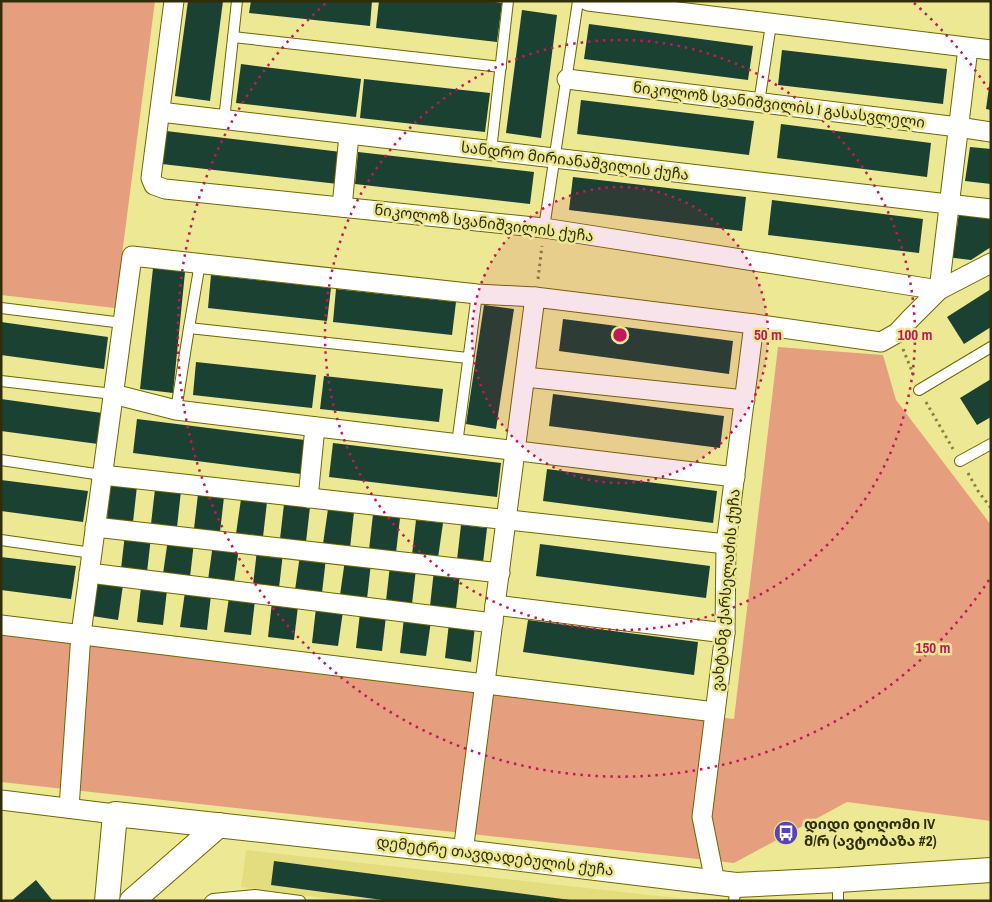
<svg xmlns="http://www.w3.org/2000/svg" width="992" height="902" viewBox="0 0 992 902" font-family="'Archivo Narrow','Noto Sans Georgian',sans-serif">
  <rect width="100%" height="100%" fill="#ede893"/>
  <!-- built -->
  <polygon fill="#e3dd7f" points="246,850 703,901 346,901 241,887"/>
  <!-- green -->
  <g fill="#e59f7e">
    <polygon points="1,1 155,1 115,308 1,295"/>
    <polygon points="778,347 883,355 896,400 991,525 991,821 847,802 734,863 1,782 1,629 734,719"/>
  </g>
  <!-- building -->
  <g fill="#1a4132">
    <polygon points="188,1 223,1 210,101 175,96"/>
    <polygon points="251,1 372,1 370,26 249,13"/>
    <polygon points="379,1 487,1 502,3 497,42 376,28"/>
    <polygon points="522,10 557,15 541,138 506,133"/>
    <polygon points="589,24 753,46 748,80 584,59"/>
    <polygon points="782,50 947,69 943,104 778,85"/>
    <polygon points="241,64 361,79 356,117 236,103"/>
    <polygon points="364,79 490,93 485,132 360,118"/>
    <polygon points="990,80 991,80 991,110 986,109"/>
    <polygon points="581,100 754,121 749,155 577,134"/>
    <polygon points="781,124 931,143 927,177 777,158"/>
    <polygon points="166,131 341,152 338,184 162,164"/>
    <polygon points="970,147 991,149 991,184 965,181"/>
    <polygon points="358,152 534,172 530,204 355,184"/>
    <polygon points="573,177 746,197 742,231 569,210"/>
    <polygon points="772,200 923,219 919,253 768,235"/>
    <polygon points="959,213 991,217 991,247 971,260 946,257 950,226 957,227"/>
    <polygon points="153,268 185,272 173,393 140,389"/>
    <polygon points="211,275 331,288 327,321 208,308"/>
    <polygon points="336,289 456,302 452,335 333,322"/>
    <polygon points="991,289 991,327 964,344 947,317"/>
    <polygon points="484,305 514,309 496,429 466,424"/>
    <polygon points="563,319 733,341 729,374 559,351"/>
    <polygon points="1,322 108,337 104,369 1,355"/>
    <polygon points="196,362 316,375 312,408 193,395"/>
    <polygon points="324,376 443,389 439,422 320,409"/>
    <polygon points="991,379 991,417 977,425 960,398"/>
    <polygon points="553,394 724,416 720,448 549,426"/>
    <polygon points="1,399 102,413 98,444 1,431"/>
    <polygon points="137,419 305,440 301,474 133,453"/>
    <polygon points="333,443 501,463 497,497 329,477"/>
    <polygon points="547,469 717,491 713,523 543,501"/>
    <polygon points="1,480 88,491 83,522 1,511"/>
    <polygon points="111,483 137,486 133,522 107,519"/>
    <polygon points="155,489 181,491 177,527 151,524"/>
    <polygon points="198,494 224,497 220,532 194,529"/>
    <polygon points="241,499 267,502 263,537 236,534"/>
    <polygon points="284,504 310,507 306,542 280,539"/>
    <polygon points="328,509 354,512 350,548 323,544"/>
    <polygon points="373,514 400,518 396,553 369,550"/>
    <polygon points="416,520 443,523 438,558 412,555"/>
    <polygon points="461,525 487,528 483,563 457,560"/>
    <polygon points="125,534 151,537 147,572 121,569"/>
    <polygon points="168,539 194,542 190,577 163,574"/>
    <polygon points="213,544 239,547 234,583 208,580"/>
    <polygon points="540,544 710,566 706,598 536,576"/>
    <polygon points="257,550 283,553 279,588 253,585"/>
    <polygon points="300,555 326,558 322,593 295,590"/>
    <polygon points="1,557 76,566 71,599 1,590"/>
    <polygon points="345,560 371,563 367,599 340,595"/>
    <polygon points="390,565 416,569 412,604 386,601"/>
    <polygon points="434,570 460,574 456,609 430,606"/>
    <polygon points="97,582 123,585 118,620 92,616"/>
    <polygon points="141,587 167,590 163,625 137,622"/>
    <polygon points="185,592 211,595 207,630 180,627"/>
    <polygon points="229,597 255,600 251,635 224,632"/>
    <polygon points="272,602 298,606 294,640 268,637"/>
    <polygon points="316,608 343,611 338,646 312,643"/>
    <polygon points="360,613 386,616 382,651 356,648"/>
    <polygon points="404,618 431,621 426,656 400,653"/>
    <polygon points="528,620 698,642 694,675 523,652"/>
    <polygon points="449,623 475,626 471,662 445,658"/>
    <polygon points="274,861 570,900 570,901 390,901 271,885"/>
    <polygon points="36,880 53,901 11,901"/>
  </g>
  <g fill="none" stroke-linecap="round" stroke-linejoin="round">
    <!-- service casing -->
    <g stroke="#6e6702" stroke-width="12">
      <g id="service">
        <polyline points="233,37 501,67"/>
        <polyline points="759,103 771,24"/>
        <polyline points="224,120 237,1"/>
        <polyline points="491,151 508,1"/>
        <polyline points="544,228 578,1"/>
        <polyline points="1,308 123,323"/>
        <polyline points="189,328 468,358"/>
        <polyline points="1,381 113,394"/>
        <polyline points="919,390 991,347"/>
        <polyline points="176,410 189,328 200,263"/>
        <polyline points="457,444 477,294"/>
        <polyline points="1,460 102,475"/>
        <polyline points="960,461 991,444"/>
        <polyline points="1,540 92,553"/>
        <polyline points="210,901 213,899 255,895 300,901"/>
        <polyline points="734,901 736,885"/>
        <polyline points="838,901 838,880"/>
      </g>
    </g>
    <!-- minor casing -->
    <g stroke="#6e6702" stroke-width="21">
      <g id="minor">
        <polyline points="174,1 151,178 154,185 165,189 544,228 939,290 991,263"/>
        <polyline points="588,1 991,50"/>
        <polyline points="567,79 958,127 991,132"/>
        <polyline points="160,112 991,209"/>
        <polyline points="342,207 349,135"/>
        <polyline points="939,290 968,48"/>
        <polyline points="525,377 745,400"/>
        <polyline points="113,394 176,410 735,477"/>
        <polyline points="102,475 726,544"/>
        <polyline points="308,498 315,427"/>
        <polyline points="95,527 500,573"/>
        <polyline points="89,573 493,623"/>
        <polyline points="495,605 725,633"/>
        <polyline points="1,625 715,712"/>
        <polyline points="1,800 115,814"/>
        <polyline points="69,808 81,634 132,256 477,294 535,297"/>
        <polyline points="463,852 535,297 754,324 881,342 897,333 911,318 939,290"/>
        <polyline points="715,882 702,817 725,633 726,544 754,324"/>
      </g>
    </g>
    <!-- tertiary casing -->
    <g stroke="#6e6702" stroke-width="26">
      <g id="tertiary">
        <polyline points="107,901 115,814 463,852 736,885 838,880 991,870"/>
        <polyline points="132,901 219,825"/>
      </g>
    </g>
    <!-- path -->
    <g stroke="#858247" stroke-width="3" stroke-dasharray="2.5 4" stroke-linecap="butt">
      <polyline points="538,279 542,246"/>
      <polyline points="903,349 914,376"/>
      <polyline points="926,402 953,449"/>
      <polyline points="968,473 978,491 991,508"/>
    </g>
    <!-- service -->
    <use href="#service" stroke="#fff" stroke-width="10"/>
    <!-- minor -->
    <use href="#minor" stroke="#fff" stroke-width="19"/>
    <!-- tertiary -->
    <use href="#tertiary" stroke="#fff" stroke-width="24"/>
  </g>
  <!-- distance rings -->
  <circle cx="620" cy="335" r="148" fill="#c2185b" fill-opacity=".12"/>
  <g fill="none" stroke="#c2185b" stroke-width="2.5" stroke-dasharray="2.5 5">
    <circle cx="620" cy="335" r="148"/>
    <circle cx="620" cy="335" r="295"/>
    <path d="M989 580A443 443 0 1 1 326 3M914 3A443 443 0 0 1 989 90"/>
  </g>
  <!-- icons -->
  <defs>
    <g id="bus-disc" transform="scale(1.25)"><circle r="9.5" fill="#5943bb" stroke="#ede893"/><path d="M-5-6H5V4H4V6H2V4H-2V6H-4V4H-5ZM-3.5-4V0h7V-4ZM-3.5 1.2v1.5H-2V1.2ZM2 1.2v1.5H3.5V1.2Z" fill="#fff"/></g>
  </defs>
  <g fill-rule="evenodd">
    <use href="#bus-disc" x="786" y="833"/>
  </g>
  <g text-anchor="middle" stroke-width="5" stroke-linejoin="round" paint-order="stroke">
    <!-- street labels -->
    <g font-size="15" fill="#302e09" stroke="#ede893">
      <text transform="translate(779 105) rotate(7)" y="5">ნიკოლოზ სვანიშვილის I გასასვლელი</text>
      <text transform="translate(575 161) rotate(7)" y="5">სანდრო მირიანაშვილის ქუჩა</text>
      <text transform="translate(484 223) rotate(7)" y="5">ნიკოლოზ სვანიშვილის ქუჩა</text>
      <text transform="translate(726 590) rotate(-85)" y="5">ვახტანგ ქარსელაძის ქუჩა</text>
      <text transform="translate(495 856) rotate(7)" y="5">დემეტრე თავდადებულის ქუჩა</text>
    </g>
    <!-- poi labels -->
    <g font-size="15" font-weight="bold" fill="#302e09" stroke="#ede893" text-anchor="start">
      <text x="804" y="829">დიდი დიღომი IV<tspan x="804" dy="17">მ/რ (ავტობაზა #2)</tspan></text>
    </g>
  </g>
  <circle cx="620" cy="335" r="8" fill="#c2185b" stroke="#ede893" stroke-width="2.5"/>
  <g font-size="15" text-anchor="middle" font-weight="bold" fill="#c2185b" stroke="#ede893" stroke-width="5" stroke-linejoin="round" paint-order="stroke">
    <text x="768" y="340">50 m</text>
    <text x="915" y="340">100 m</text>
    <text x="933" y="653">150 m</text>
  </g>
  <!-- border -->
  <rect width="992" height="902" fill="none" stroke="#302e09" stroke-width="5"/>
</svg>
